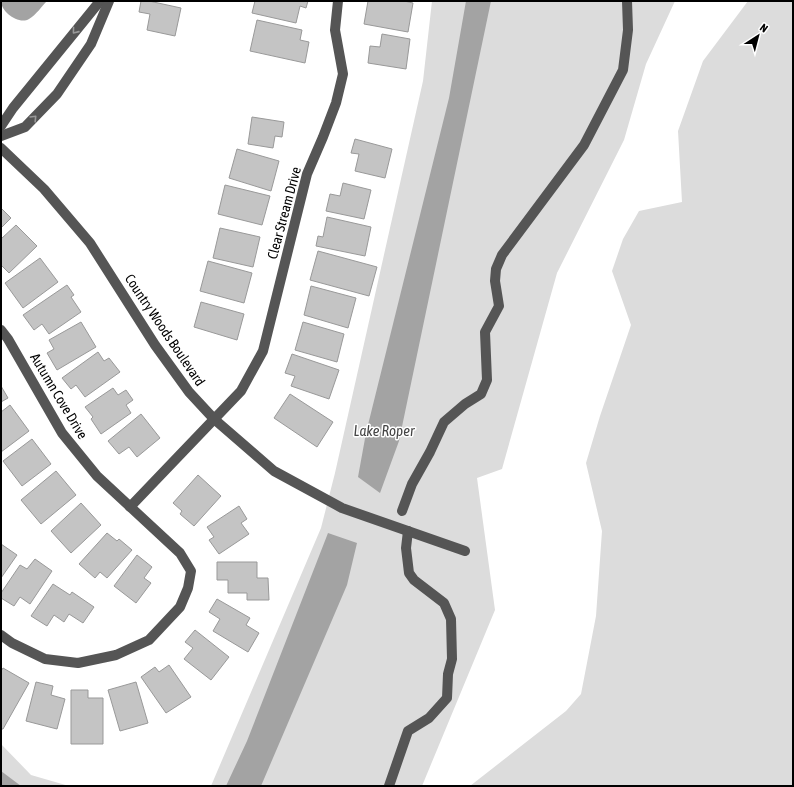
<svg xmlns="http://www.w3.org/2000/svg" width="794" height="787" viewBox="0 0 794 787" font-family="'Asap Condensed',sans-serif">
  <rect width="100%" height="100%" fill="#fff"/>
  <!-- green -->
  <g fill="#dcdcdc">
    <polygon points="432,1 675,1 646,64 624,140 557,273 502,469 477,478 495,610 422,786 211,786 321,528 335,473 423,81"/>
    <polygon points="748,1 793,1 793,786 470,786 566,711 581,694 596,616 602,531 586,463 600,416 631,325 612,271 623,239 639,211 682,202 678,131 703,61"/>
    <polygon points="1,744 31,775 69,786 1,786"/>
  </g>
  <!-- water -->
  <g fill="#a3a3a3">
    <path d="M1 1H47C42 6 36 15 29 19 19 25 1 12 1 1Z"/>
    <polygon points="466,1 491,1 399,441 380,493 358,477 366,433 449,98"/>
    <polygon points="328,533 357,543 347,585 261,786 226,786 247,741"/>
    <polygon points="1,771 21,786 1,786"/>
  </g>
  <!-- building -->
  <g fill="#c4c4c4" stroke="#999">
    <polygon points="141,1 149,1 181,8 175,36 147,30 150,14 139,12"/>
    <polygon points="255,1 308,1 306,8 300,6 296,23 252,13"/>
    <polygon points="368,1 404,1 413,3 408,32 364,24"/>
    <polygon points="257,20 302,30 300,40 309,42 305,63 250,51"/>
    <polygon points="382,34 410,39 406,69 368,63 370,46 380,47"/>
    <polygon points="252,117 284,122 282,137 275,136 273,148 248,144"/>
    <polygon points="355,139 392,149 385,178 355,171 359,154 351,153"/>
    <polygon points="237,149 279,161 271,191 229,178"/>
    <polygon points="343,183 371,190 364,219 326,211 330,194 340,196"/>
    <polygon points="225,185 270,196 262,225 218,214"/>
    <polygon points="1,208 11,218 1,228"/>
    <polygon points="327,217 371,227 365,256 316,246 318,236 323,237"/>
    <polygon points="16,225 37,246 9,273 1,265 1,239"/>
    <polygon points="220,228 260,237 253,267 213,258"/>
    <polygon points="318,251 377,267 369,296 310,280"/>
    <polygon points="40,258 58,282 23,308 5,283"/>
    <polygon points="208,261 252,273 244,303 200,291"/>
    <polygon points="67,285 74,295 71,297 81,312 49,334 42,324 34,330 23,315"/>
    <polygon points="311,286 356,298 348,328 304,315"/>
    <polygon points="201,302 244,314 237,340 194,327"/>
    <polygon points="81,322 96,347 57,370 47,353 54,349 49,340"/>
    <polygon points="303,322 344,334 337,362 295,350"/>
    <polygon points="98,352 104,361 109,358 120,372 85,397 76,385 71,389 62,378"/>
    <polygon points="292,354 339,370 329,399 291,386 295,376 285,373"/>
    <polygon points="1,386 8,398 1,402"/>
    <polygon points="113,388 118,395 126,390 133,400 126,405 131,413 101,434 91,419 93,417 85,407"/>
    <polygon points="290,394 333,422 317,447 274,418"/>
    <polygon points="10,405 29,431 1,452 1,412"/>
    <polygon points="141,414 160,438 137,457 129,447 119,454 108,441"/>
    <polygon points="32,439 51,464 22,486 3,461"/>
    <polygon points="56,471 76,495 41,524 21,500"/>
    <polygon points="198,475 221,496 194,526 180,514 182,511 173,503"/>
    <polygon points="81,503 101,525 71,553 51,531"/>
    <polygon points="239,506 247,519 241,523 249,534 219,554 209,540 214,537 207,527"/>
    <polygon points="107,533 117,541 119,539 132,550 107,578 100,572 95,578 79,564"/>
    <polygon points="1,544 17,555 1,578"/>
    <polygon points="137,555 152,567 144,578 151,583 136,603 114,586"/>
    <polygon points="35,559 52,571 30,604 20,597 14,606 1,598 1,593 20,565 27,569"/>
    <polygon points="217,562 257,562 257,578 268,578 269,600 247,600 247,593 228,593 228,580 217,580"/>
    <polygon points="53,584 70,595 72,592 94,607 83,623 69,614 64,622 54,615 47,626 31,616"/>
    <polygon points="217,599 250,618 246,625 259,633 248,652 213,631 220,619 209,612"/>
    <polygon points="195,630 229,657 211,680 184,659 193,648 185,642"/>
    <polygon points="169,665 191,697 166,713 141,677 155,667 159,672"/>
    <polygon points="3,668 29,683 3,729 1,729 1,671"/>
    <polygon points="36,682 53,686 51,695 65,699 57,729 26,721"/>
    <polygon points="136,682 148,723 120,731 108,690"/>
    <polygon points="71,690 88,690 88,698 103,698 103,744 71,744"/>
  </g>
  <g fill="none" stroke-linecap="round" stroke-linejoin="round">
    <!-- minor -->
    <g stroke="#555" stroke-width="10">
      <polyline points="1,126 13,108 100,1"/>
      <polyline points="1,136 25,127 57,94 91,44 109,1"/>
      <polyline points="1,148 44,189 90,243 155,345 189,392 214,419 274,471 342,508 465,551"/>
      <polyline points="1,330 8,339 62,433 97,476 180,553 191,571 188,588 180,607 149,640 116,655 78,663 45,659 12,643 1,635"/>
      <polyline points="130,507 241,391 263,351 307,174 323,137 336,103 343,74 335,30 338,1"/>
      <polyline points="402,511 412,484 430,452 444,422 465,404 481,394 487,380 485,332 499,306 495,281 496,269 502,255 584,145 623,70 628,30 627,1"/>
      <polyline points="389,786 408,731 429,718 447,698 448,674 452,659 451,619 444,603 414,580 409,573 406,548 408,531"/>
    </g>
  </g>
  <!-- one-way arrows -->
  <defs><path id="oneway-chevron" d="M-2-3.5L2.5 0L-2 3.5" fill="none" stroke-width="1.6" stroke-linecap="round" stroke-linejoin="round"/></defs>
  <g stroke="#999">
    <use href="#oneway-chevron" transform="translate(75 31) rotate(129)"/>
    <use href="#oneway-chevron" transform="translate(34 118) rotate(-46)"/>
  </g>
  <g text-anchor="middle" stroke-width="3" stroke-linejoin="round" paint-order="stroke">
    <!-- street labels -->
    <g font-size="14" fill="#000" stroke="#fff">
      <text transform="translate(284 213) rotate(-75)" y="5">Clear Stream Drive</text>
      <text transform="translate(165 330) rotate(56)" y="5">Country Woods Boulevard</text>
      <text transform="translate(59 396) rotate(59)" y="5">Autumn Cove Drive</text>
    </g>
    <!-- water labels -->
    <g font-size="15" font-style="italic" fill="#444" stroke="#fff">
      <text x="384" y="436">Lake Roper</text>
    </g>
  </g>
  <!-- border -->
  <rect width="794" height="787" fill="none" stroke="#000000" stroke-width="4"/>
  <!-- north arrow -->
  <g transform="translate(758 36) rotate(36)" stroke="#ffffff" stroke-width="3" paint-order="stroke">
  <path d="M0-3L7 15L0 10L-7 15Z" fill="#000000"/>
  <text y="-6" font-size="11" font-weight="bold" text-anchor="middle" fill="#000000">N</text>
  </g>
</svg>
